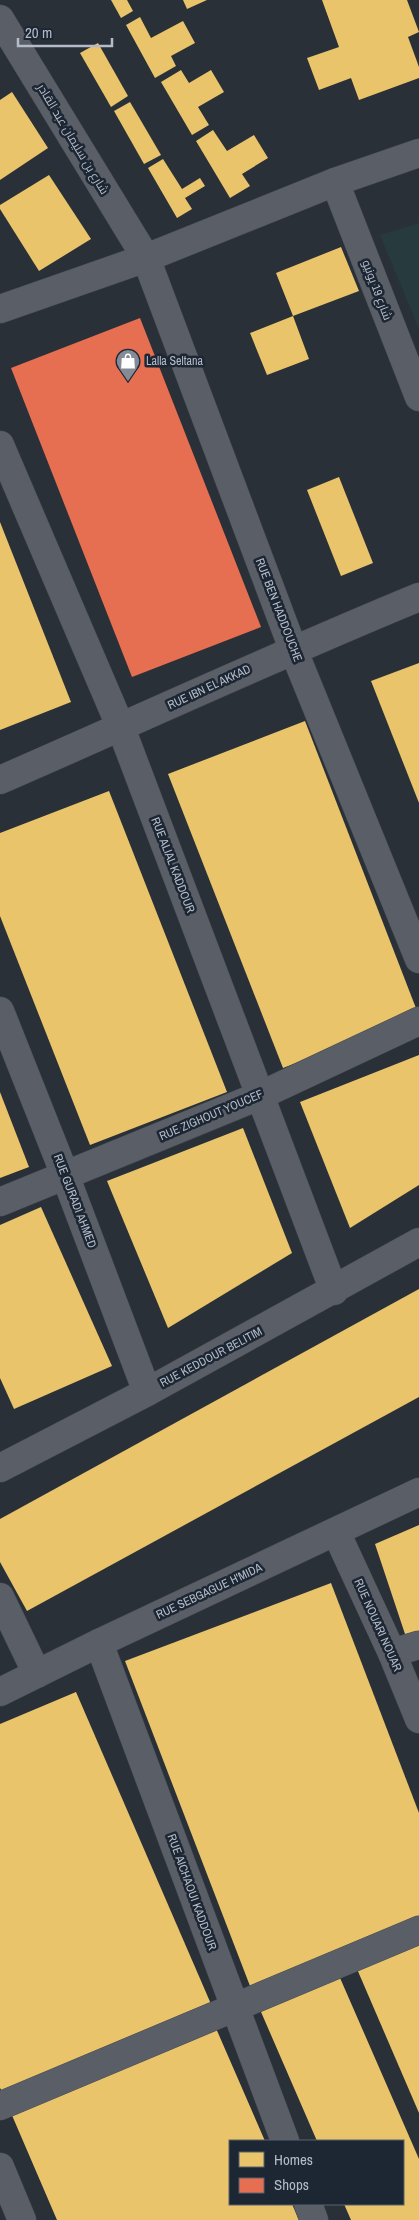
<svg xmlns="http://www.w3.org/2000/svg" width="419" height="2220" viewBox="0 0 419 2220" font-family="'Archivo Narrow',Cairo,sans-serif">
  <rect width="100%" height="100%" fill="#2a3038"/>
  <!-- green -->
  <polygon fill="#273a3e" points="419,223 419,329 380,235"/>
  <!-- homes -->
  <g fill="#e9c46a">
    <polygon points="111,0 127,0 133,11 121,18"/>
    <polygon points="183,0 207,0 187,9"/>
    <polygon points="322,0 407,0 419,32 408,37 419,67 419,78 359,100 351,78 319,90 307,58 339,47"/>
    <polygon points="140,17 151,38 183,21 195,43 171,56 176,66 155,78 126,25"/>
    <polygon points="98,43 128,96 111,107 80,53"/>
    <polygon points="181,70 189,83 211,70 224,92 198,107 209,125 192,135 161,82"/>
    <polygon points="12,92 48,148 0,180 0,100"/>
    <polygon points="130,102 161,155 144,164 114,111"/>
    <polygon points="213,130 227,151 254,135 268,158 242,174 250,186 230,198 196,141"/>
    <polygon points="163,159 182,189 200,178 205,186 185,198 192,209 177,218 148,168"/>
    <polygon points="49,175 91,239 39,271 0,209 0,205"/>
    <polygon points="341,247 359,291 293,316 309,359 267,375 250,333 293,316 276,273"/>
    <polygon points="339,477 373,563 341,576 307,490"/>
    <polygon points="0,522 71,702 0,730"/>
    <polygon points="419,663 419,803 371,681"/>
    <polygon points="305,721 419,1016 283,1068 168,774"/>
    <polygon points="109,791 227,1092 90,1145 0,916 0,833"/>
    <polygon points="419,1055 419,1185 350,1228 300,1102"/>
    <polygon points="0,1092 29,1167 0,1178"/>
    <polygon points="243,1128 292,1253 168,1328 107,1181"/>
    <polygon points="41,1207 112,1366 14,1409 0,1378 0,1225"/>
    <polygon points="419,1289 419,1397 27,1611 0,1562 0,1519"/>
    <polygon points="419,1525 419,1639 408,1643 375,1544"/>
    <polygon points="331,1583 419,1813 419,1922 250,1986 125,1661"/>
    <polygon points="76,1692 211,2004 3,2093 0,2088 0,1724"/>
    <polygon points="419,1943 419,2113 357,1969"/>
    <polygon points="337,1971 419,2159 419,2220 351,2220 344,2204 403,2204 403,2141 317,2141 258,2005"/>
    <polygon points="215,2026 265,2141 230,2141 230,2204 292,2204 299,2220 57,2220 11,2113"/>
  </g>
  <!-- shops -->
  <polygon fill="#e76f51" points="140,318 261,627 132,677 11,368"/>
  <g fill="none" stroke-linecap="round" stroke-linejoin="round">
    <!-- minor casing -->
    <g stroke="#484c53" stroke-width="29">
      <g id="minor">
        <polyline points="0,19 146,258 293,649 419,959"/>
        <polyline points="335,182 419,397"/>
        <polyline points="0,309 146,258 335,182 419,153"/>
        <polyline points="0,445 121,728 334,1291"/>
        <path d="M0 780C140 719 278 655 419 597"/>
        <polyline points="0,1011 65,1175 147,1392"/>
        <polyline points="0,1202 259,1096 419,1021"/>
        <polyline points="0,1468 147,1392 419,1242"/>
        <polyline points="336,1532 392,1653 419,1719"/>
        <polyline points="0,1597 37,1674"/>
        <polyline points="99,1643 285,2141"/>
        <polyline points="392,1653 419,1645"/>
        <polyline points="0,1692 99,1643 419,1492"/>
        <polyline points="0,2106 419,1930"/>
        <polyline points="0,2167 22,2220"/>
        <polyline points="308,2204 314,2220"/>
      </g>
    </g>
    <!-- minor -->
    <use href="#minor" stroke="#5a5e66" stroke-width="28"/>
  </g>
  <!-- icons -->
  <defs>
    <g id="shop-pin" transform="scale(1.25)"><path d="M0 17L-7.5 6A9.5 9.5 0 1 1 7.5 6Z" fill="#848b96" stroke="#1d2633"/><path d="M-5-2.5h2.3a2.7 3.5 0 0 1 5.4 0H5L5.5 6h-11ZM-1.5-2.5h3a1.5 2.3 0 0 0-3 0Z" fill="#fff"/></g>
  </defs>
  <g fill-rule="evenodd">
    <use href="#shop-pin" x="128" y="361"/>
  </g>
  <g text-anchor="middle" stroke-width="5" stroke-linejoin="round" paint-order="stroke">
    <!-- street labels -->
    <g font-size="12" fill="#b4bcc9" stroke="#1d2633">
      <text transform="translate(73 139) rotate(59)" y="4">شارع بن سليمان عبد القادر</text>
      <text transform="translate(377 290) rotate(69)" y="4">شارع 19 يونيو</text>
      <text transform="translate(279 610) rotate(69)" y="4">RUE BEN HADDOUCHE</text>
      <text transform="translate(209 687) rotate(-25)" y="4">RUE IBN EL AKKAD</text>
      <text transform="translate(173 865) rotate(69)" y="4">RUE ALIAL KADDOUR</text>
      <text transform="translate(211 1115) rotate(-23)" y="4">RUE ZIGHOUT YOUCEF</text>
      <text transform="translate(75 1201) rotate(69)" y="4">RUE GURADI AHMED</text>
      <text transform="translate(211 1357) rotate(-28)" y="4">RUE KEDDOUR BELITIM</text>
      <text transform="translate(209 1591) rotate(-25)" y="4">RUE SEBGAGUE H'MIDA</text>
      <text transform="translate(378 1625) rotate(66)" y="4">RUE NOUARI NOUAR</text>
      <text transform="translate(192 1892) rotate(70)" y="4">RUE AICHAOUI KADDOUR</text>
    </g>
    <!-- poi labels -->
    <g font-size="12" fill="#b4bcc9" stroke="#1d2633" text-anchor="start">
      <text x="146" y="365">Lalla Seltana</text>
    </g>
  </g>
  <!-- legend -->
  <rect x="229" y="2140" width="175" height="65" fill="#1d2633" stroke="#59626f"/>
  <rect x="239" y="2152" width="25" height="15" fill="#e9c46a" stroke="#59626f"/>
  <text x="274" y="2165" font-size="15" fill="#b4bcc9">Homes</text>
  <rect x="239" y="2178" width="25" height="15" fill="#e76f51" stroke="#59626f"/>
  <text x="274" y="2190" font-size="15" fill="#b4bcc9">Shops</text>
  <!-- scale -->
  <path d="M18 38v8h94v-8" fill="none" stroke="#b4bcc9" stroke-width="2.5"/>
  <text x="25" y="38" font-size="15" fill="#b4bcc9" stroke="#1d2633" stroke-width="4" paint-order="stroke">20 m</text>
</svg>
